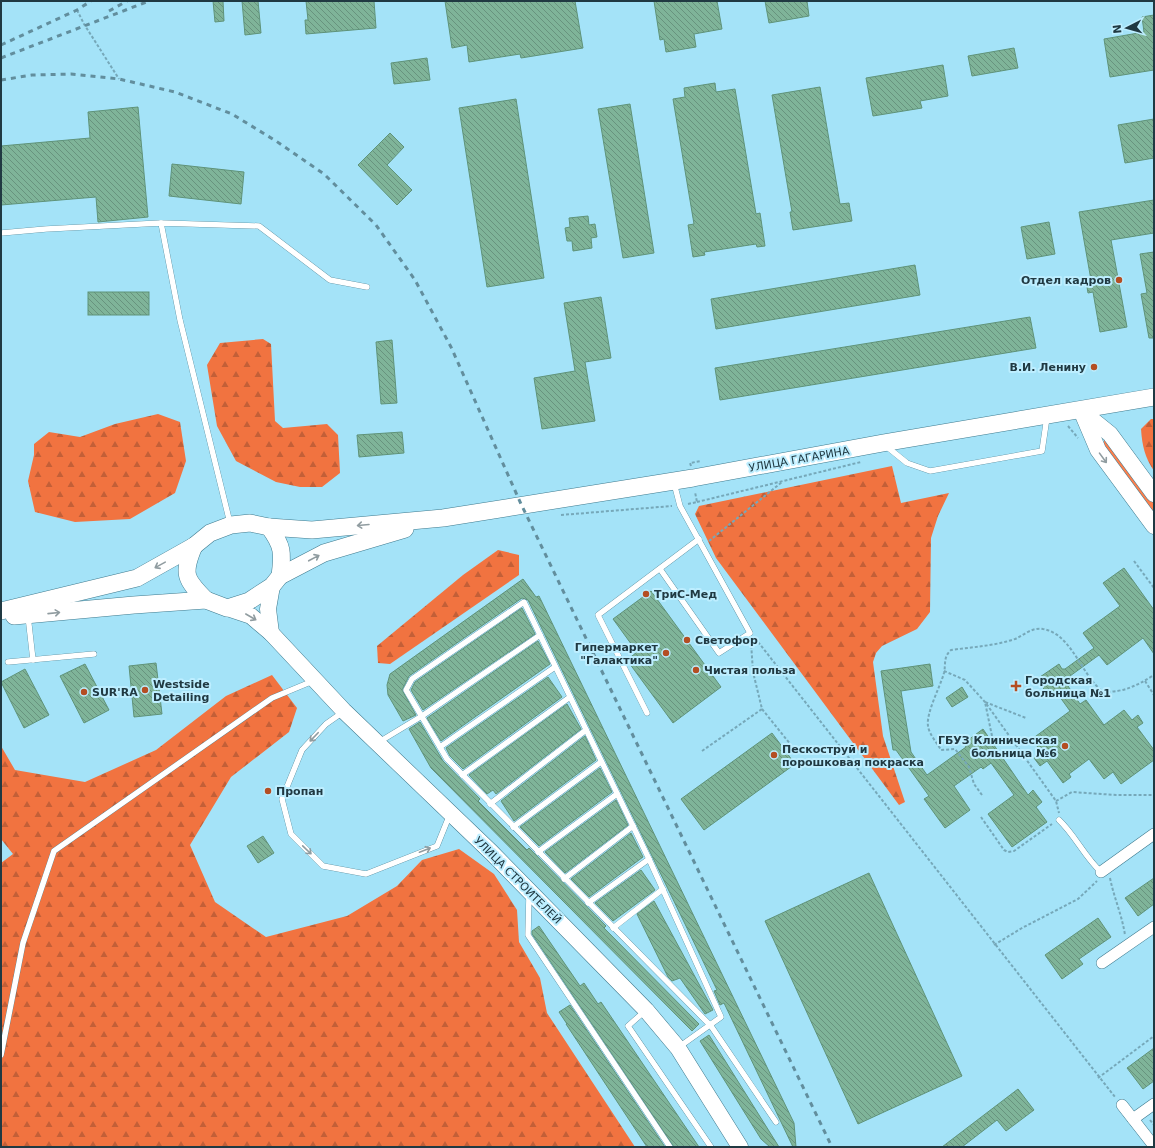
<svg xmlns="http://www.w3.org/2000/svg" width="1155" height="1148" viewBox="0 0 1155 1148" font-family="'DejaVu Sans',sans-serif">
  <defs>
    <pattern id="forest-firs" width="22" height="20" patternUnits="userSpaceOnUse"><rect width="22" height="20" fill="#f17340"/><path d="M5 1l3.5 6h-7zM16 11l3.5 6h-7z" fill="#c35f37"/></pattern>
    <pattern id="building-back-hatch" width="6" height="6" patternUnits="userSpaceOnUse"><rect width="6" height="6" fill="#7fb499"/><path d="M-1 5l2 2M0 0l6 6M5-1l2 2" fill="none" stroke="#68937e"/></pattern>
  </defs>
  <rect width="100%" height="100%" fill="#a4e3f8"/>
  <!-- forest -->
  <g fill="url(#forest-firs)">
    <polygon points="263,339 271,344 275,421 283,428 327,424 338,435 340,473 322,487 300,487 276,482 236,461 217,426 207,365 220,343"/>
    <polygon points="158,414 180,422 186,461 175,493 130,519 75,522 35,512 28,481 34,455 34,444 49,432 80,437 115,424"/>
    <path d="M1151 419H1154V471C1145 458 1142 445 1141 429Z"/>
    <polygon points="892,466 901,503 949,493 938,516 931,538 930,612 917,629 882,646 876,653 873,662 883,736 905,802 899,805 716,558 695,514 699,506"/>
    <polygon points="498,550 519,555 519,575 390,664 378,663 377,646 463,575"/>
    <polygon points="272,675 297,708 289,732 231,777 190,845 215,902 266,937 347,916 397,886 422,860 459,849 494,874 517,910 519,942 540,978 547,1013 635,1147 1,1147 1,863 13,854 1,839 1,746 15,770 85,782 156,750 226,696"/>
  </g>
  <!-- green -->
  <polygon fill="#fc7f4d" points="1104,440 1109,441 1154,503 1154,514 1104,446"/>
  <!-- building -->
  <g fill="url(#building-back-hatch)" stroke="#5f9379">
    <polygon points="213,1 223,1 224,21 215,22"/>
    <polygon points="242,1 258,1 261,33 245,35"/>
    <polygon points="306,1 374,1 376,28 306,34 305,20 308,20"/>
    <polygon points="445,1 575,1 583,48 521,58 520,54 469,62 467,45 452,48"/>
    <polygon points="654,1 717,1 722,29 694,34 696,47 666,52 664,39 660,40"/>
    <polygon points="765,1 807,1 809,16 769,23"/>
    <polygon points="1154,15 1154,70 1110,77 1104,39 1144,32 1142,17"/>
    <polygon points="1014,48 1018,68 972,76 968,56"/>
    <polygon points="427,58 430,80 394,84 391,63"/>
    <polygon points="943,65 948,96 920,101 922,108 873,116 866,78"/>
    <polygon points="715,83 716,92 735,89 756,214 760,213 765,246 757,247 756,244 704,252 705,255 693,257 688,225 694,224 673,99 685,97 684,88"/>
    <polygon points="820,87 840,204 849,203 852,221 793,230 790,212 792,212 772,95"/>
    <polygon points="516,99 544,278 487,287 459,108"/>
    <polygon points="630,104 654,253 623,258 598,109"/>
    <polygon points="138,107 148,217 98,222 96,197 1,205 1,146 90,138 88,112"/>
    <polygon points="1154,119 1154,158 1125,163 1118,125"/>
    <polygon points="390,133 404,147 387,165 412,190 397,205 358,165"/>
    <polygon points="172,164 244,172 241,204 169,196"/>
    <polygon points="1154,200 1154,233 1111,240 1127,327 1100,332 1093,292 1088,293 1086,281 1091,280 1079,212"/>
    <polygon points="588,216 589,225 595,224 597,237 591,238 592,248 573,251 572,241 567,241 565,228 570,227 569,218"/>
    <polygon points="1049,222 1055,254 1027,259 1021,227"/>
    <polygon points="1154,252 1154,338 1149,338 1141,294 1147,293 1140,254"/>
    <polygon points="915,265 920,295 716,329 711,299"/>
    <rect x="88" y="292" width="61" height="23"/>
    <polygon points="601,297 611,358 585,362 595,421 542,429 534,378 575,371 564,303"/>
    <polygon points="1030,317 1036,348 720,400 715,368"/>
    <polygon points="392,340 397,403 381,404 376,342"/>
    <polygon points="402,432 404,453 359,457 357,435"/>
    <polygon points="1124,568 1154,610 1154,654 1143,638 1107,665 1099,655 1070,676 1074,682 1068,686 1080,704 1086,700 1104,725 1124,710 1132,720 1138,715 1143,723 1137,727 1154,750 1154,760 1121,784 1113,772 1104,779 1089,759 1069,774 1071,777 1063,783 1047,761 1040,766 1034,758 1042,753 1032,739 1070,711 1057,693 1050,698 1037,679 1059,664 1062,669 1065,669 1094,648 1083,633 1120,606 1103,583"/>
    <polygon points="523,579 536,597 539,596 794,1123 796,1147 793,1147 724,1003 720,1005 714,991 717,990 528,600 522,598 409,676 402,690 416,715 403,721 388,695 387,685 390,674"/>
    <polygon points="651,591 721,687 673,723 627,660 637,652 613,619"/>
    <polygon points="522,608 535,634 423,710 411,690 415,682"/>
    <polygon points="538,641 550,664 441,741 427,718"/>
    <polygon points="156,663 162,714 134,717 129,666"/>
    <polygon points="85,664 109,710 84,723 60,676"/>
    <polygon points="930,664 933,686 901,691 911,752 927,775 966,747 964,743 983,729 1028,795 1033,790 1042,802 1036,807 1047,822 1012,847 988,814 1014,795 991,763 983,769 981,767 954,786 970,810 945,828 924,799 929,796 896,750 893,750 881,671"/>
    <polygon points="25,669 49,715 24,728 1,682"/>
    <polygon points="548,677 562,697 463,769 450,756 446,748"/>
    <polygon points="962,687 968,697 952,707 946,698"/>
    <polygon points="567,704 581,729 496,794 493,790 487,794 469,775"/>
    <polygon points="420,722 443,761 480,799 478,801 527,850 529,848 606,926 604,928 699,1024 692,1031 431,768 409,729"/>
    <polygon points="772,733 795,764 704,830 681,799"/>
    <polygon points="585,736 596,760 514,821 501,801"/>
    <polygon points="600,768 612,792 539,846 520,827"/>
    <polygon points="616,800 628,825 565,873 545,852"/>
    <polygon points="631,833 643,857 589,897 571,879"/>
    <polygon points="263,836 274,853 258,863 247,846"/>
    <polygon points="641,870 655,890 613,921 595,903"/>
    <polygon points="869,873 962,1076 858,1124 765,921"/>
    <polygon points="1154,878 1154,904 1138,916 1125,898"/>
    <polygon points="654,901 713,1010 705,1014 680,978 672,981 668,977 637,914"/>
    <polygon points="1098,918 1111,937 1079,959 1083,964 1062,979 1045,955"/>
    <polygon points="539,926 580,986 584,983 598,1004 601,1002 699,1147 674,1147 532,934 532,931"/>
    <polygon points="570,1005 665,1147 647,1147 566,1024 567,1024 559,1012"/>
    <polygon points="709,1035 779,1147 770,1147 761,1139 700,1041"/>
    <polygon points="1154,1048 1154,1081 1143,1089 1127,1068"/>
    <polygon points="1018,1089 1034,1110 1006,1131 997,1120 962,1147 942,1147"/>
  </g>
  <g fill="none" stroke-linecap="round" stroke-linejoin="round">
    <!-- lane casing -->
    <g stroke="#3e7a8e" stroke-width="6">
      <g id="lane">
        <polyline points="161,223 180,320 230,523"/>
        <polyline points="1,233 46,229 161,223 259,226 330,280 367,287"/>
        <polyline points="886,446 907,463 930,471 1042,451 1047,417"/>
        <polyline points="660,569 719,653 750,633 680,506 674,483"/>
        <polyline points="28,616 33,660"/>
        <polyline points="8,662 94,654"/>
        <polyline points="343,712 326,724 302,750 282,799 291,834 323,866 366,874 437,846 450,814"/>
        <polyline points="647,713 598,615 699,539"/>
        <polyline points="379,742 422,716 540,635"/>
        <polyline points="440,747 555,667"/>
        <polyline points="462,775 570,697"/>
        <polyline points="490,804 586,730"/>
        <path d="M1059 820C1075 835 1084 856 1101 872"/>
        <polyline points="513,827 601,762"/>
        <polyline points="538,852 617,794"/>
        <polyline points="564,879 633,826"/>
        <polyline points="529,895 528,935 670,1147"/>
        <polyline points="588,903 649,859"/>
        <polyline points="613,928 663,889"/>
        <polyline points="645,1011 628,1026 711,1147"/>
        <polyline points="679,1047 721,1017 649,859 524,602 412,679 406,690 447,759 711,1026 776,1122"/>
        <polyline points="1,1055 23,943 54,851 272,698 313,681"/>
      </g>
    </g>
    <!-- street casing -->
    <g stroke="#3e7a8e" stroke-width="12">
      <g id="street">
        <polyline points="1101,872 1154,834"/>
        <polyline points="1102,963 1154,927"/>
        <polyline points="1122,1105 1154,1146"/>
        <polyline points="1133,1119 1154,1104"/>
      </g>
    </g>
    <!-- secondary casing -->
    <g stroke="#3e7a8e" stroke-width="17">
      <g id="secondary">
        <polyline points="1081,410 1098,450 1154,526"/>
        <polyline points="1084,413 1110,434 1154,494"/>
        <polyline points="227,608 251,616 271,633 344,711 492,853 646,1010 678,1048 740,1147"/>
        <polyline points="271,633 268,609 272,586"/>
      </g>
    </g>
    <!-- primary casing -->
    <g stroke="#3e7a8e" stroke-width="18">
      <g id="primary">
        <path d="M269 527C283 546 283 553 280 576"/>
        <path d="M194 546C182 574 185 579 206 600"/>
        <polyline points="1,611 137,578 194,546 210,533 231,525 250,523 269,527 312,530 443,518 693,478 883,443 1154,397"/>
        <polyline points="14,616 134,605 206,600 227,608 249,601 272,586 280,576 324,553 405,529"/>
      </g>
    </g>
    <!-- path -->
    <g stroke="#76a8b9" stroke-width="2" stroke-dasharray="3 2" stroke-linecap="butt">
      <polyline points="77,10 84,24 119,79"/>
      <polyline points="1068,426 1078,438"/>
      <polyline points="691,466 690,463 701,461"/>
      <polyline points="697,502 861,462"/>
      <polyline points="688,504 697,502 695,492"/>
      <polyline points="561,515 672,506"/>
      <polyline points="709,541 782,482"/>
      <polyline points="1134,561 1154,588"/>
      <polyline points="755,638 1115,1097"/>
      <polyline points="944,671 965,680 985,702 1056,801 1059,813"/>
      <polyline points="1145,681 1154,695"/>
      <polyline points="762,709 791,745"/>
      <polyline points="992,736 985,702 1026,718"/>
      <polyline points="702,751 762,709 753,672 751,642"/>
      <path d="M982 795 974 784 969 767 955 749 941 750C937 743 929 734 928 726 926 713 940 687 944 673 946 664 943 657 951 650 973 647 994 646 1015 639 1024 635 1032 627 1043 629 1050 630 1057 634 1062 639 1078 654 1085 677 1103 692 1125 692 1136 686 1154 675"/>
      <polyline points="1056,801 1072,792 1116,795 1154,795"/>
      <polyline points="981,817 1004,850 1008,852 1014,851 1052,824"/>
      <path d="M1110 878C1114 898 1122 915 1125 935"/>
      <polyline points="994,945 1022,928 1078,899 1097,881"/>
      <polyline points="1098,1078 1154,1036"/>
      <polyline points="1150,1120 1154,1125"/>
    </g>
    <!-- lane -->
    <use href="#lane" stroke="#fff" stroke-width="5.5"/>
    <!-- street -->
    <use href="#street" stroke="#fff" stroke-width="11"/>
    <!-- secondary -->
    <use href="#secondary" stroke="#fff" stroke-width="16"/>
    <!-- primary -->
    <use href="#primary" stroke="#fff" stroke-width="17"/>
    <!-- rail -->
    <g stroke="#628e9d" stroke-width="3" stroke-dasharray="5 5" stroke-linecap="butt">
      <polyline points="109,11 127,1"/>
      <polyline points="1,45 77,10 91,1"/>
      <polyline points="1,58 149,1"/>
      <polyline points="1,80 32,75 71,74 119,79 175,92 232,114 276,141 324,174 376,225 415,280 451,347 521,504 832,1147"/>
    </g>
  </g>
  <!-- one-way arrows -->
  <defs><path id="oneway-shaft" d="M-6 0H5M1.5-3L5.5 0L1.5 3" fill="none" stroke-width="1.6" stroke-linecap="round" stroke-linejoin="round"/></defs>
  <g stroke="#909ca0">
    <use href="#oneway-shaft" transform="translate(1103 458) rotate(54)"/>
    <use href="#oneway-shaft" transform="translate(363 525) rotate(175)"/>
    <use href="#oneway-shaft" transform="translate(314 558) rotate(-28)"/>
    <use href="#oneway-shaft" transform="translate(160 565) rotate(151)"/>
    <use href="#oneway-shaft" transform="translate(54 613) rotate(-6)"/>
    <use href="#oneway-shaft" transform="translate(251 617) rotate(30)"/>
    <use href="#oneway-shaft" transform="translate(314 737) rotate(134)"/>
    <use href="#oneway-shaft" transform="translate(307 850) rotate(44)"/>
    <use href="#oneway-shaft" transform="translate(425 850) rotate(-21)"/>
  </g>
  <!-- markers -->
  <g fill="#b44e23" stroke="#bdeeff" stroke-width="1.5">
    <circle cx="1119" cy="280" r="4"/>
    <circle cx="1094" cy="367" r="4"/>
    <circle cx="646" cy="594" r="4"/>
    <circle cx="687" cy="640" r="4"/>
    <circle cx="666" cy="653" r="4"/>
    <circle cx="696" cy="670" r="4"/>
    <path d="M1014 680h4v4h4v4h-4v4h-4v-4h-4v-4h4z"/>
    <circle cx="145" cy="690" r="4"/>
    <circle cx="84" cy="692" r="4"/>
    <circle cx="1065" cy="746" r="4"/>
    <circle cx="774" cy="755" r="4"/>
    <circle cx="268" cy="791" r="4"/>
  </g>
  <g text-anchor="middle" stroke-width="4" stroke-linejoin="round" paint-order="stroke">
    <!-- poi labels -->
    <g font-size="11" font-weight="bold" fill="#203942" stroke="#bdeeff" text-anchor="start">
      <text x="1111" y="284" text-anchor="end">Отдел кадров</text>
      <text x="1086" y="371" text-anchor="end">В.И. Ленину</text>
      <text x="654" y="598">ТриС-Мед</text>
      <text x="695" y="644">Светофор</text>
      <text x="658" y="651" text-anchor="end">Гипермаркет<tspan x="658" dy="13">"Галактика"</tspan></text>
      <text x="704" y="674">Чистая польза</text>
      <text x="1025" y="684">Городская<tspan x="1025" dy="13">больница №1</tspan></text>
      <text x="153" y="688">Westside<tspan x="153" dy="13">Detailing</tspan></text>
      <text x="92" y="696">SUR'RA</text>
      <text x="1057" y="744" text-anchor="end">ГБУЗ Клиническая<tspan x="1057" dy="13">больница №6</tspan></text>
      <text x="782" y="753">Пескоструй и<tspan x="782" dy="13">порошковая покраска</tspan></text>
      <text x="276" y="795">Пропан</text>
    </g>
    <!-- street labels -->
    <g font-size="11" fill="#203942" stroke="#bdeeff">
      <text transform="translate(799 459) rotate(-10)" y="4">УЛИЦА ГАГАРИНА</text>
      <text transform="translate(518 880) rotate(45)" y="4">УЛИЦА СТРОИТЕЛЕЙ</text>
    </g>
  </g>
  <!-- border -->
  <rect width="1155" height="1148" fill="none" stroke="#203942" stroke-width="4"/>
  <!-- north arrow -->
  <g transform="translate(1127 28) rotate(264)" stroke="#bdeeff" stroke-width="3" paint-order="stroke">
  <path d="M0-3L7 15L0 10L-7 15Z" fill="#203942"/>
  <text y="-6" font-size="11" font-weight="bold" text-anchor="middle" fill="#203942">N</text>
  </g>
</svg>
